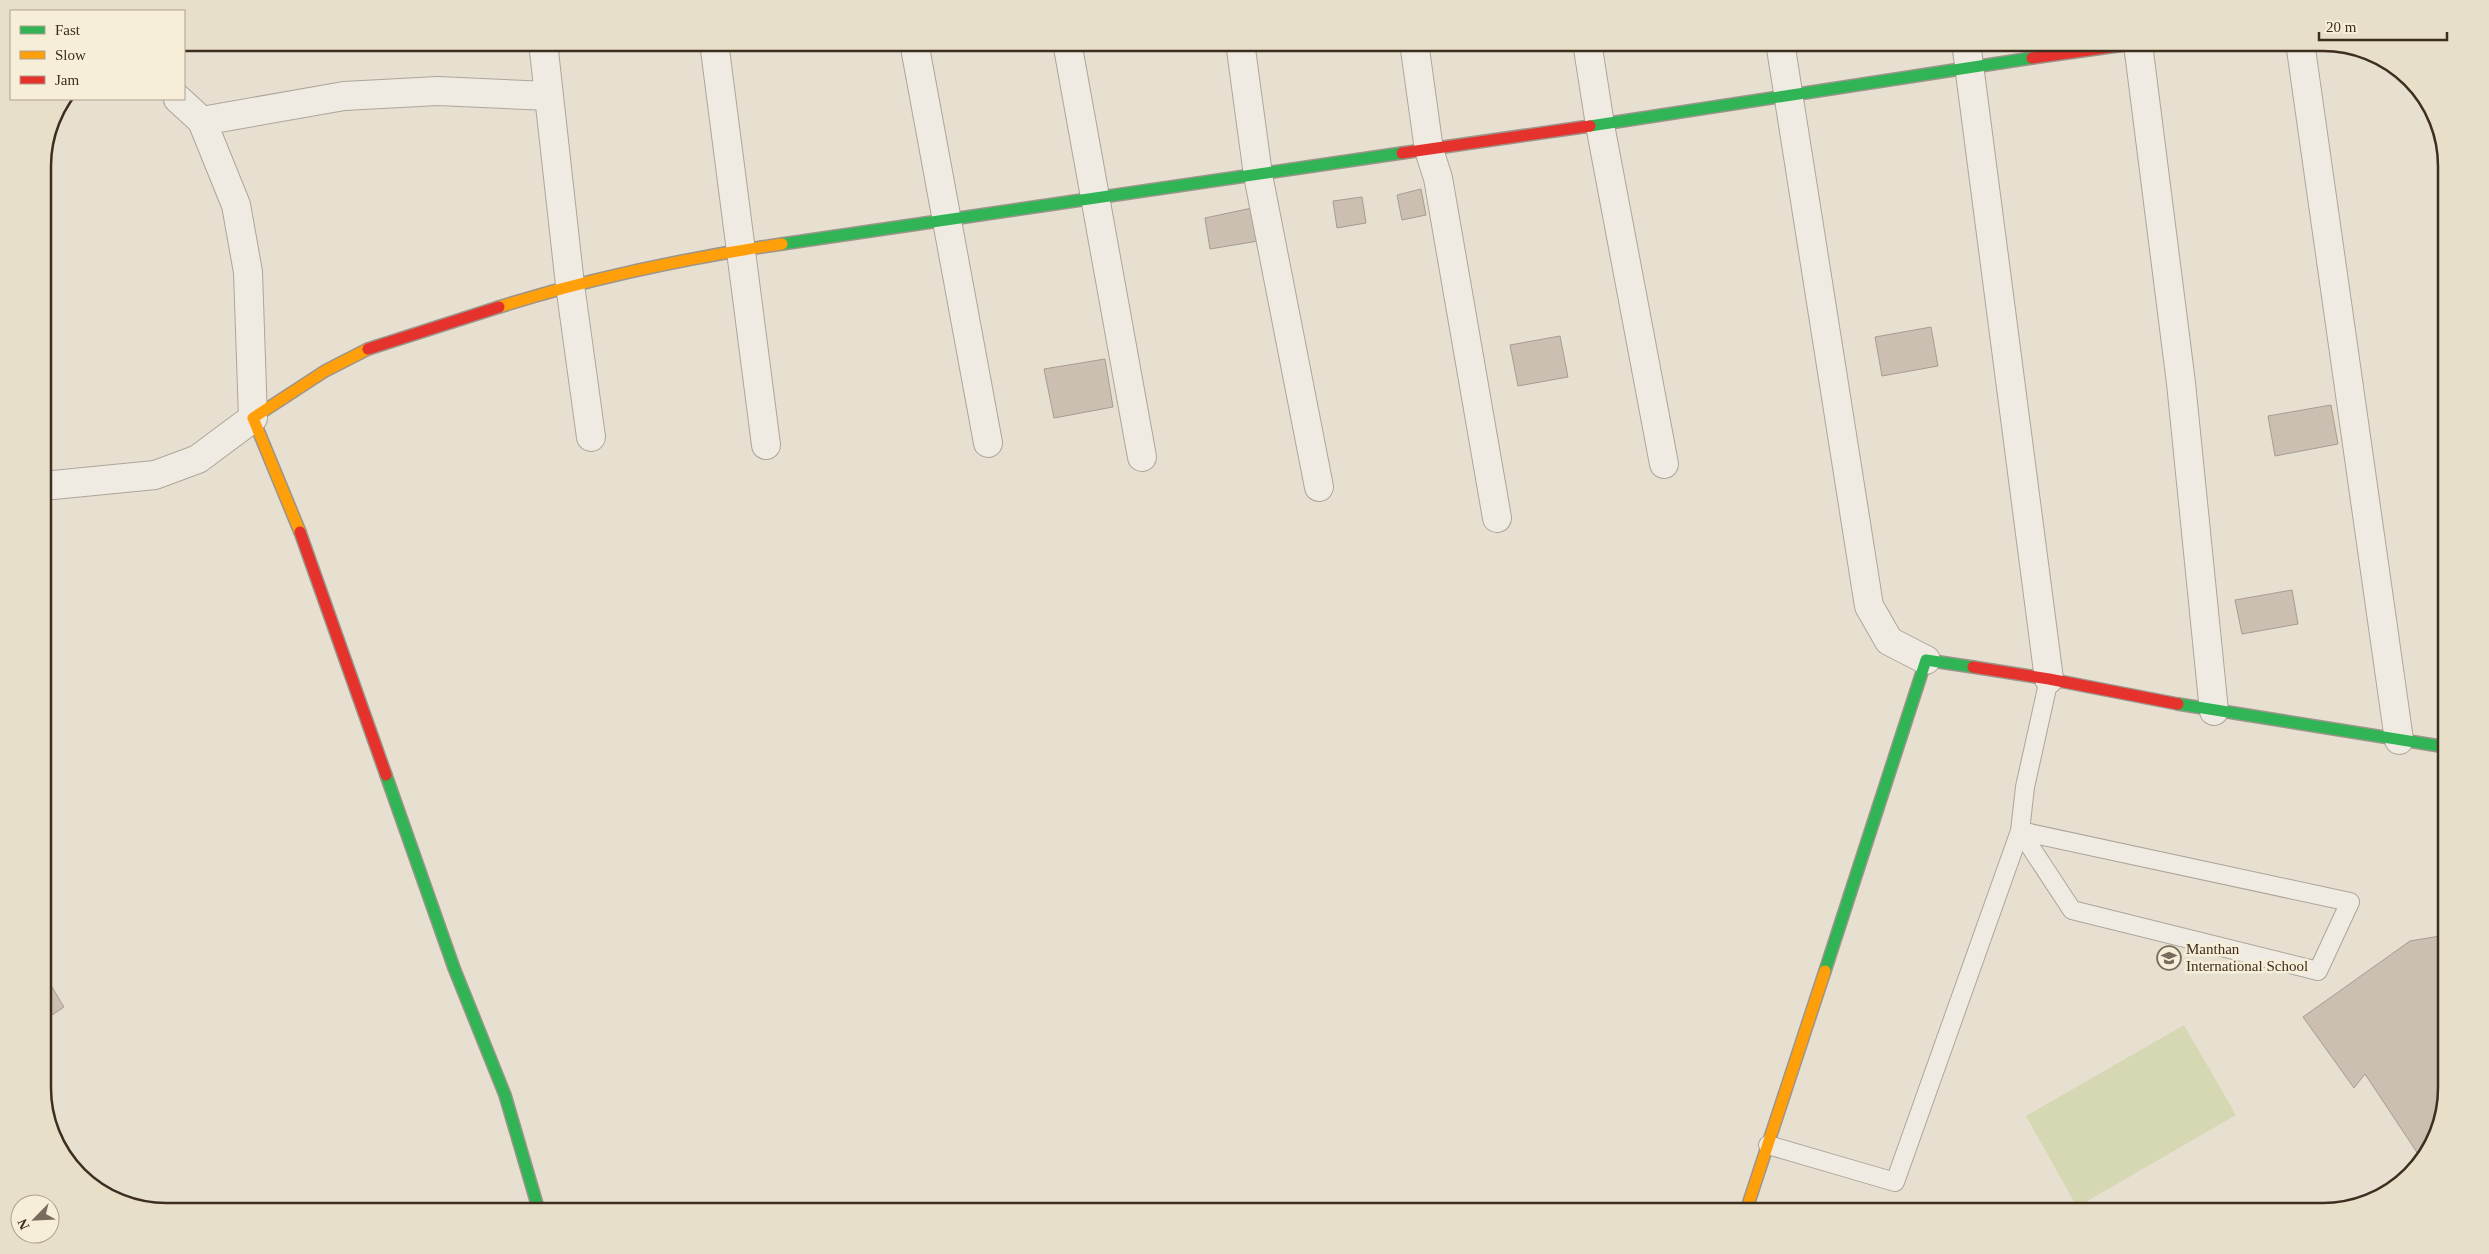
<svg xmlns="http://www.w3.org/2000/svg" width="2489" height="1254" viewBox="0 0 2489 1254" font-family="Georgia,serif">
  <rect width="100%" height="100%" fill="#e7e0d1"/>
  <!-- green -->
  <polygon fill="#d6d7b3" points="2184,1025 2236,1115 2077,1207 2026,1116"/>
  <!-- building -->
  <g fill="#cbbfb2" stroke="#a89c90">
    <polygon points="759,42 799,42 761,51"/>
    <polygon points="1113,42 1146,42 1114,46"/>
    <polygon points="1421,189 1426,215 1402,220 1397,195"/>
    <polygon points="1362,197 1366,223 1337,228 1333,201"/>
    <polygon points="1252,208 1258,241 1210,249 1205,218"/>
    <polygon points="1931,327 1938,366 1882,376 1875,337"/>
    <polygon points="1560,336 1568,377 1518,386 1510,345"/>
    <polygon points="1105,359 1113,407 1054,418 1044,369"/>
    <polygon points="2331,405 2338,444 2275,456 2268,416"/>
    <polygon points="2292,590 2298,624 2242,634 2235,600"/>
    <polygon points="2446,935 2446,1088 2434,1142 2420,1157 2365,1074 2354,1088 2303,1017 2410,941"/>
    <polygon points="43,972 64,1007 43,1021"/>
  </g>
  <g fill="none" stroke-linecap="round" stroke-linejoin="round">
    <!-- lane casing -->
    <g stroke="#ada599" stroke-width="20">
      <g id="lane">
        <polygon points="2020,831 2350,902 2318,971 2072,910"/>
        <polyline points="1768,1145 1895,1182 2020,831 2025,787 2049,679"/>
      </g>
    </g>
    <!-- street casing -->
    <g stroke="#ada599" stroke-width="30">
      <g id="street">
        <polyline points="543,42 570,285 591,437"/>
        <polyline points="714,42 766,445"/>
        <polyline points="914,42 988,443"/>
        <polyline points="1067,42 1142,457"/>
        <polyline points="1240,42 1258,175 1319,487"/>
        <polyline points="1414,42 1429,150 1438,178 1497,518"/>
        <polyline points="1587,42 1600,125 1664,464"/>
        <polyline points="1780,42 1869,606 1889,641 1926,660"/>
        <polyline points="1966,42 2049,679"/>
        <polyline points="2300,42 2399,740"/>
        <polyline points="2138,44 2181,383 2214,711"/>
        <polyline points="178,99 202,121"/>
        <polyline points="43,486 155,475 198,459 253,418 248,272 236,205 202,121 344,96 438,91 549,96"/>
      </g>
    </g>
    <!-- fast casing -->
    <g stroke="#9c958a" stroke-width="14">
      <g id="fast">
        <polyline points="1590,126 2032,58"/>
        <polyline points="782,244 1402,153"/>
        <polyline points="2178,704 2446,747"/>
        <polyline points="386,775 454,968 505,1095 539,1211"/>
        <polyline points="1825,971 1926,660 1973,667"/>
      </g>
    </g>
    <!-- slow casing -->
    <g stroke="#9c958a" stroke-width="14">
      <g id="slow">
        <path d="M499 307C591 278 686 258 782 244"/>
        <polyline points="300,532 253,418 325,371 368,349"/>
        <polyline points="1746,1211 1825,971"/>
      </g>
    </g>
    <!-- jam casing -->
    <g stroke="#9c958a" stroke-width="14">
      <g id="jam">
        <polyline points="2032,58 2146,42"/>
        <polyline points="1402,153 1590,126"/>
        <polyline points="368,349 499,307"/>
        <polyline points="300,532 386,775"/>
        <polyline points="1973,667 2049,679 2178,704"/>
      </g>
    </g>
    <!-- lane -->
    <use href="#lane" stroke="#efebe3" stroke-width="18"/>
    <!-- street -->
    <use href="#street" stroke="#efebe3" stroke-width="28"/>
    <!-- fast -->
    <use href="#fast" stroke="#30b455" stroke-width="11"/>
    <!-- slow -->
    <use href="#slow" stroke="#ff9f0a" stroke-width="11"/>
    <!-- jam -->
    <use href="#jam" stroke="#e5322d" stroke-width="11"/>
  </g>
  <!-- icons -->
  <defs>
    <g id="school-ring" transform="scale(1.25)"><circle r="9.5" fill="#f7eed8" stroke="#786c5e" stroke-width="1.5"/><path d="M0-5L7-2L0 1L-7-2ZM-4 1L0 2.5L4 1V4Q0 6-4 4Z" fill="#786c5e"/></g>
  </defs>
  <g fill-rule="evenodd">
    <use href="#school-ring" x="2169" y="958"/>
  </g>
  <g text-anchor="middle" stroke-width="5" stroke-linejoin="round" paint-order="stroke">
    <!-- poi labels -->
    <g font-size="15" fill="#3d2e20" stroke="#f7eed8" text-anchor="start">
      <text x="2186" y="954">Manthan<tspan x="2186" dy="17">International School</tspan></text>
    </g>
  </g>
  <!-- crop -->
  <path d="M0 0H2489V1254H0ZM166 51H2323A115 115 0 0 1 2438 166V1088A115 115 0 0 1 2323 1203H166A115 115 0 0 1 51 1088V166A115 115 0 0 1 166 51Z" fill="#e8dfc9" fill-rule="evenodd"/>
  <path fill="none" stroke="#3d2e20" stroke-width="2.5" d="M166 51H2323A115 115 0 0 1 2438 166V1088A115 115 0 0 1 2323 1203H166A115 115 0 0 1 51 1088V166A115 115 0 0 1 166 51Z"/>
  <!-- legend -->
  <rect x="10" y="10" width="175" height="90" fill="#f7eed8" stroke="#ada18e"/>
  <rect x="20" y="26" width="25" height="8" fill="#30b455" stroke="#ada18e"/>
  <text x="55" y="35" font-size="15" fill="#3d2e20">Fast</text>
  <rect x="20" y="51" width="25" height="8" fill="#ff9f0a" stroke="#ada18e"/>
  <text x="55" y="60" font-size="15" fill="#3d2e20">Slow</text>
  <rect x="20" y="76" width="25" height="8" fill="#e5322d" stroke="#ada18e"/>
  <text x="55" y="85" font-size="15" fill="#3d2e20">Jam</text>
  <!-- north arrow -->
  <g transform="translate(35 1219) rotate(246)"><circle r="24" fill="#f7eed8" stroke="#ada18e"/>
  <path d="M0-4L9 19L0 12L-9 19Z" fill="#786c5e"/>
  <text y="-8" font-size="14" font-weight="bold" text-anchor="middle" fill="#3d2e20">N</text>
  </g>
  <!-- scale -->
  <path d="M2319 32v8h128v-8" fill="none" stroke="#3d2e20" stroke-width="2.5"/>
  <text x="2326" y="32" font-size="15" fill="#3d2e20" stroke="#f7eed8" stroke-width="4" paint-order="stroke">20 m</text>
</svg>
